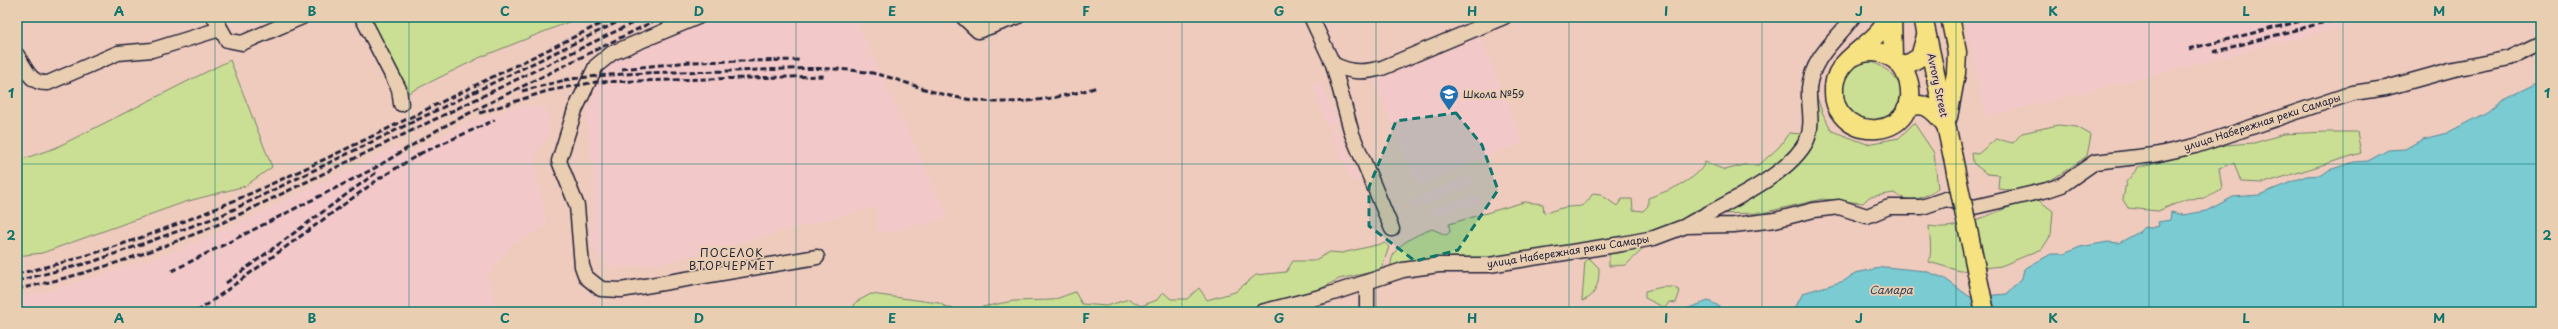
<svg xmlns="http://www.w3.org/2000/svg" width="2558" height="329" viewBox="0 0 2558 329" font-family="'Playpen Sans',sans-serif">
  <rect width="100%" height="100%" fill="#efcbbe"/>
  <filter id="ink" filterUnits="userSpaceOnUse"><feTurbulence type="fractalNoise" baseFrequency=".025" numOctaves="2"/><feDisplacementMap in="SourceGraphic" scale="8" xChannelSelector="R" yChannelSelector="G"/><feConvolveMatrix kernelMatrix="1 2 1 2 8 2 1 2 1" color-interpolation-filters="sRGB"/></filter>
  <g filter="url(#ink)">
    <!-- built -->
    <g fill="#f2c9c8">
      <polygon points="711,17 854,17 949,218 879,234 875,207 667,262 612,269 591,246 593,169 587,116 599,70 618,56"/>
      <polygon points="1317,17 1323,17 1340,56 1334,58"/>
      <polygon points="1965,17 2382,17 1986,117"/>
      <polygon points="1480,37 1523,142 1418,186 1374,80"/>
      <polygon points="1321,83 1337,124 1328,127 1313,86"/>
      <polygon points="545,106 551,134 533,156 547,225 512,244 487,277 497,312 17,312 17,297 47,292 173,252 247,219 397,146 403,156 469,122 515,107"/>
      <polygon points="1336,128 1359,179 1352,182 1330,130"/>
      <polygon points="1470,176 1474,185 1413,209 1410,200"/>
      <polygon points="1478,195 1480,203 1433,217 1430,209"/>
    </g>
    <!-- green -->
    <g fill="#cbdf94" stroke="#768068">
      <polygon points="366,17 581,17 481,57 404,95"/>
      <polygon points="230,60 272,167 245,186 185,202 42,253 17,256 17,161 55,148"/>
      <path d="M1868 60C1888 68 1899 78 1905 98 1887 121 1873 128 1847 111L1840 85 1848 67Z"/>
      <path d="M1816 78V94L1822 112 1832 131 1867 144 1899 138 1914 123 1934 153 1938 188C1923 198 1911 205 1894 193L1869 197 1863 203 1822 199 1762 213 1703 214 1795 164Z"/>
      <path d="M2058 125 2077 127 2091 135 2087 156C2056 177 2037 194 1998 189L1999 175 1987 174 1973 163 1972 153 1978 154 1996 139 2013 143 2022 133Z"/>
      <polygon points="2326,132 2357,132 2361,153 2264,183 2241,182 2234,163 2219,168 2222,190 2206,198 2187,199 2158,211 2128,208 2123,200 2126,182 2138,168 2225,145 2254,143 2284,134"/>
      <path d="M1789 133 1801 134 1796 148 1777 167 1695 216 1648 235 1508 258 1453 257 1391 266C1390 246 1416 235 1432 229L1446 235 1450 232 1449 224 1524 202 1543 204 1544 213C1551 212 1556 209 1562 208 1580 204 1582 212 1593 193L1600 194 1617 206 1622 199H1632L1633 210 1643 211 1648 206V198C1665 192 1699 180 1705 162L1725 170 1744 165H1759L1779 147Z"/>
      <path d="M2037 199 2053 211 2051 235 2042 249 2001 266 1960 271 1929 262C1932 250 1930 239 1929 226 1965 233 2002 205 2037 199Z"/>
      <polygon points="1385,243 1389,247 1382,267 1377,271 1339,279 1320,289 1292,299 1245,310 1204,312 851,312 856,302 871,294 939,303 948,308 967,310 1013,301 1053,300 1075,292 1082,304 1106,306 1129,299 1141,306 1157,300 1163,292 1171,299 1187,299 1199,288 1207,300 1235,292 1256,275 1286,272 1293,261 1313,261 1330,252 1342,253"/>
      <polygon points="1641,246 1642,250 1626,265 1609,266 1609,254 1615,250"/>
      <path d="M1589 258 1599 268C1599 282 1597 296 1582 301L1585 261Z"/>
      <polygon points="1662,287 1673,287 1680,291 1676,303 1669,302 1665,308 1645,298 1645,291"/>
    </g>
    <!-- water -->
    <g fill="#7acbd2" stroke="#578796">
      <polygon points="2541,81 2541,312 1793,312 1803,293 1844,281 1855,273 1885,267 1925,271 1944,278 1970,297 2007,294 2022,278 2024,269 2051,254 2064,254 2080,247 2108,242 2119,243 2139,232 2144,227 2151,228 2159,226 2158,222 2170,220 2171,212 2183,215 2206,211 2233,197 2259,195 2306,176 2322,175 2329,170 2354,162 2368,161 2388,150 2405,149 2423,139 2447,133 2487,112 2502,100"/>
      <polygon points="1708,301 1717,305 1725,312 1687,312 1686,309"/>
    </g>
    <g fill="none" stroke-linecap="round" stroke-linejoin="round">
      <!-- minor casing -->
      <g stroke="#22223b" stroke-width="17">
        <g id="minor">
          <polyline points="214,17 227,40 242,43 302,17"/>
          <polyline points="362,17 399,89 401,104"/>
          <polyline points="698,17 612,53 596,66 575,110 559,161 577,206 582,266 586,277 601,289 621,290 817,257"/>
          <polyline points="963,17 978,31 1017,17"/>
          <polyline points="1311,17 1333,64 1352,134 1392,229"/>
          <path d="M17 55C26 69 30 84 48 83L118 53 152 50 220 29"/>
          <path d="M1333 64C1351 73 1363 73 1382 68L1504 17"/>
          <path d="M1687 225C1721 205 1790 176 1807 140 1814 124 1808 105 1809 88 1812 57 1837 40 1853 17"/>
          <polyline points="1261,312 1324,296 1403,270 1439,265 1489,265 1622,244 1654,238 1686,226 1734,225 1775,220 1814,210 1839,207 1867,216 1889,207 1922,207 1946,199 1974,207 2047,190 2062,185 2095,162 2154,155 2195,146 2353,93 2386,88 2454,69 2510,58 2541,43"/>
          <polyline points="1367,312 1367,282"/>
        </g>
      </g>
      <!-- major casing -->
      <g stroke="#22223b" stroke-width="21">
        <g id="major">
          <polyline points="1892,17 1893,58"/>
          <polyline points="1923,17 1952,153"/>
          <path d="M1850 58C1911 28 1935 123 1877 129 1864 130 1851 126 1842 115 1837 109 1834 101 1834 93 1831 56 1877 48 1888 17"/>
          <polyline points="1901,65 1910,63 1920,57 1926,36"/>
          <path d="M1906 109C1924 98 1935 112 1946 125"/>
          <polyline points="1948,117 1956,73 1957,52 1950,17"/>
        </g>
      </g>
      <!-- minor -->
      <use href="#minor" stroke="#eaceb1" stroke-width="14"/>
      <!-- major -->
      <use href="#major" stroke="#f7e281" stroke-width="18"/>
      <!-- rail -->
      <g stroke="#22223b" stroke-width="3" stroke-dasharray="6 3" stroke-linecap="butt">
        <polyline points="2189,49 2317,17"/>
        <polyline points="2213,52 2344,17"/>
        <polyline points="622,69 689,62 801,60"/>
        <path d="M564 80C619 72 676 72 733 71 774 70 818 66 859 71 887 74 912 86 938 93 994 108 1043 103 1098 87"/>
        <polyline points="522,91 569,79"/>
        <polyline points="480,113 547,91 596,82 824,76"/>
        <polyline points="419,154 495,120"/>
        <polyline points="172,271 375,168 439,129 487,104 662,17"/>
        <path d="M17 274C151 243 262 190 385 130 461 92 538 55 614 17"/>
        <polyline points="17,281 92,262 220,216 628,17"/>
        <polyline points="226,283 377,172"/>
        <path d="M17 289C89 275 157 250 224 222L645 17"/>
        <polyline points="197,312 380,178 423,152"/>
      </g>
      <!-- major-bridge casing -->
      <g stroke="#22223b" stroke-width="21" stroke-linecap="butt">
        <polyline id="major-bridge" points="1952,153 1985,312"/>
      </g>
      <!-- major-bridge -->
      <use href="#major-bridge" stroke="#f7e281" stroke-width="18"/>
    </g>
  </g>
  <!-- marked area -->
  <path fill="#0f766e" fill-opacity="0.2" stroke="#0f766e" stroke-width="3" stroke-dasharray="8 5" stroke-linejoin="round" d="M1456 113 1482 145 1498 190 1458 250 1415 261 1369 226V187L1396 121Z"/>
  <!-- grid -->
  <path fill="none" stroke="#0f766e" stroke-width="1" stroke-opacity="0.55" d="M215 17V312M409 17V312M602 17V312M796 17V312M989 17V312M1182 17V312M1376 17V312M1569 17V312M1762 17V312M1956 17V312M2149 17V312M2343 17V312M17 164H2541"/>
  <!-- icons -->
  <defs>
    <g id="school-pin" transform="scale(1)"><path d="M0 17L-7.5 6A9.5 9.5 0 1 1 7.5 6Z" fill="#1f6fb2" stroke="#eaceb1"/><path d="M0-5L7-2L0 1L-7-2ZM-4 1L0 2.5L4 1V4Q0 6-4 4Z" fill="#fff"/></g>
  </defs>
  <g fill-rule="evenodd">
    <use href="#school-pin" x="1449" y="94"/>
  </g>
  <g text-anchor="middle" stroke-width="3.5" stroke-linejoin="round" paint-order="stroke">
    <!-- street labels -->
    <g font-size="10" fill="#22223b" stroke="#eaceb1">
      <text transform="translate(1938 85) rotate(78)" y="4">Avrory Street</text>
      <text transform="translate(2262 122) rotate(-18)" y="4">улица Набережная реки Самары</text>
      <text transform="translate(1568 251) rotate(-9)" y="4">улица Набережная реки Самары</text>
    </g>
    <!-- poi labels -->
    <g font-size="10" fill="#22223b" stroke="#eaceb1" text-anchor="start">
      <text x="1463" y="98">Школа №59</text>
    </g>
    <!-- neighbourhood labels -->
    <g font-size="11" letter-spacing="1" fill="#22223b" stroke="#eaceb1">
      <text x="732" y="257">ПОСЕЛОК<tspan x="732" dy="13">ВТОРЧЕРМЕТ</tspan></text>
    </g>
    <!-- water labels -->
    <g font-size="11" font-style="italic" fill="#344459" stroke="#eaceb1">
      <text x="1891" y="294">Самара</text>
    </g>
  </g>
  <!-- margin -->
  <rect width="2558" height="329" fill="none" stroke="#eaceb1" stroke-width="44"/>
  <rect x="22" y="22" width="2514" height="285" fill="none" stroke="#0f766e" stroke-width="1.5"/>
  <g font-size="13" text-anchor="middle" font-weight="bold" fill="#0f766e">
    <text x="119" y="16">A</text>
    <text x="312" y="16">B</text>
    <text x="505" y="16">C</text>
    <text x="699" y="16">D</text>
    <text x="892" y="16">E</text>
    <text x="1086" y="16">F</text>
    <text x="1279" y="16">G</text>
    <text x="1472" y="16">H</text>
    <text x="1666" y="16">I</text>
    <text x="1859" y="16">J</text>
    <text x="2053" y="16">K</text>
    <text x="2246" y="16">L</text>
    <text x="2439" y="16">M</text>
    <text x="11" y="98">1</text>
    <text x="2547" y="98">1</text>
    <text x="11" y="240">2</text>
    <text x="2547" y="240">2</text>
    <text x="119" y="323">A</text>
    <text x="312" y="323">B</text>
    <text x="505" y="323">C</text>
    <text x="699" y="323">D</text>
    <text x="892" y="323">E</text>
    <text x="1086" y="323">F</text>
    <text x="1279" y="323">G</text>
    <text x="1472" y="323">H</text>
    <text x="1666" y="323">I</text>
    <text x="1859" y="323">J</text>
    <text x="2053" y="323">K</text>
    <text x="2246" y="323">L</text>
    <text x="2439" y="323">M</text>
  </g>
</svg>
